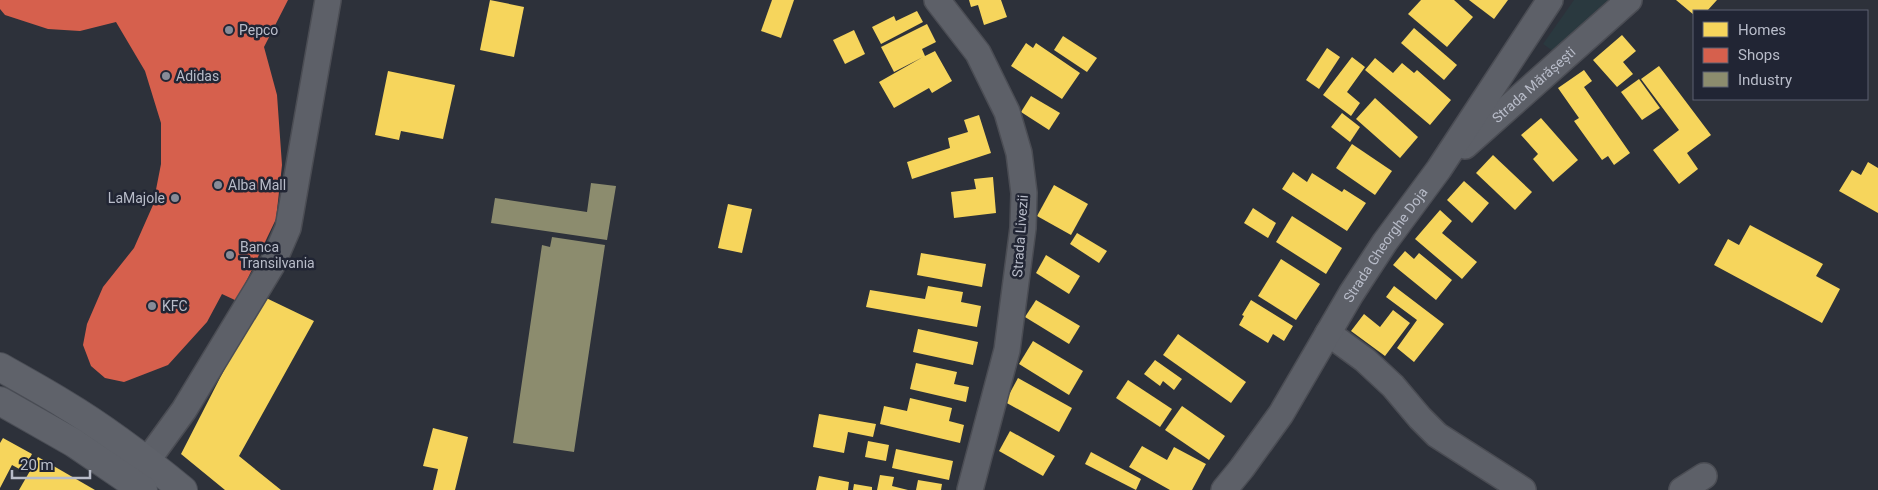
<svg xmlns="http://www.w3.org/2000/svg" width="1878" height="490" viewBox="0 0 1878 490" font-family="Roboto,sans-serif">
  <rect width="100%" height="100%" fill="#2d313a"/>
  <!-- green -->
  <polygon fill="#2a393f" points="1574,0 1608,0 1553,51 1543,44"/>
  <!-- homes -->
  <g fill="#f6d55c">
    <polygon points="490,0 524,7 514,57 480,50"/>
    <polygon points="772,0 794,0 781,38 761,31"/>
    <polygon points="969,0 1001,0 1007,17 984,25 978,5 971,7"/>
    <polygon points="1421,0 1454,0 1473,17 1447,47 1408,14"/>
    <polygon points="1469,0 1508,0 1494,19"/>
    <polygon points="1676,0 1717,0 1707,11 1694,11 1694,15"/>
    <polygon points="917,11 923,22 881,44 872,27 894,16 896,21"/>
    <polygon points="927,24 936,42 922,49 925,56 935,51 952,81 932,93 929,88 894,108 879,82 923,57 894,72 881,47"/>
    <polygon points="1414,28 1457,65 1444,80 1401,43"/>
    <polygon points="854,30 865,54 845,64 833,40"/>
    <polygon points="1622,35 1636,51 1623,62 1633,74 1617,87 1593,60"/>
    <polygon points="1063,36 1097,58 1087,72 1054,50"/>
    <polygon points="1026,43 1033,48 1036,43 1080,73 1062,99 1011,66"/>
    <polygon points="1327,48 1340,57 1319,89 1306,80"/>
    <polygon points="1352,57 1365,67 1347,92 1360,103 1351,116 1323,95"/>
    <polygon points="1375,58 1393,73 1402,63 1414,73 1417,70 1451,100 1430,125 1365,70"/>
    <polygon points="1659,66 1711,135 1687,153 1698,169 1679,184 1653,150 1679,130 1641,79"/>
    <polygon points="1584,70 1592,81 1584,87 1630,153 1614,165 1608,156 1602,160 1574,121 1579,118 1558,88"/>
    <polygon points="388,71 455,85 443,139 401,131 399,140 375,135"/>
    <polygon points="1639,79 1660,108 1642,120 1621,92"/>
    <polygon points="1031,96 1060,113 1049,130 1021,112"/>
    <polygon points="1375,98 1418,137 1400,158 1356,119"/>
    <polygon points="1342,113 1360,127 1350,142 1331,127"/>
    <polygon points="979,115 991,153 912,179 907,162 950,148 948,138 968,132 964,120"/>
    <polygon points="1541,118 1578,160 1553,182 1533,159 1538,154 1521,135"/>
    <polygon points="1352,144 1392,171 1375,195 1336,168"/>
    <polygon points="1493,155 1532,192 1515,210 1476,173"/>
    <polygon points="1868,162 1878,168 1878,213 1839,191 1852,170 1861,175"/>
    <polygon points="1293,172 1307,182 1312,173 1342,192 1344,189 1366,203 1347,231 1282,189"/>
    <polygon points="993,177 996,213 954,218 951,192 976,189 974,179"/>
    <polygon points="1464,181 1489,203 1472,223 1447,200"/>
    <polygon points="1054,185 1088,204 1071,235 1037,216"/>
    <polygon points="728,204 752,209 742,253 718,248"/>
    <polygon points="1253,208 1276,223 1268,238 1244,223"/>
    <polygon points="1440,210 1452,221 1442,233 1477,262 1462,279 1415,239"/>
    <polygon points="1292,216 1342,248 1326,274 1276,242"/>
    <polygon points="1750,225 1823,264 1816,276 1840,289 1822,323 1714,265 1728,239 1739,245"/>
    <polygon points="1077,233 1107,251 1099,263 1070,244"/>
    <polygon points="1405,251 1414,259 1419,253 1452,280 1436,300 1393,265"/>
    <polygon points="921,253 986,264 982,287 917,275"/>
    <polygon points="1046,255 1080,276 1069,294 1036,273"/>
    <polygon points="1281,259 1320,284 1296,320 1258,296"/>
    <polygon points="928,286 963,292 961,302 981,306 977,327 866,307 870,290 925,299"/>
    <polygon points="1394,286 1444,324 1414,362 1397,348 1417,320 1386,297"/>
    <polygon points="262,296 314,321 239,456 281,490 225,490 181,454"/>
    <polygon points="1036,300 1080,326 1069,344 1025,317"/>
    <polygon points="1251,300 1293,326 1284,341 1273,334 1268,343 1239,325 1244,316 1242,315"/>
    <polygon points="1393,310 1410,323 1385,356 1351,331 1364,314 1380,327"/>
    <polygon points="918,329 978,342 973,365 913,352"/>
    <polygon points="1178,334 1246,382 1231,403 1163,355"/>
    <polygon points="1033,341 1083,371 1069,395 1019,364"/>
    <polygon points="1155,360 1182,379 1174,390 1163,381 1160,386 1144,374"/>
    <polygon points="916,363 957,372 954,384 969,387 966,402 910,389"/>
    <polygon points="1018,378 1072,408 1059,432 1005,402"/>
    <polygon points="1128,380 1172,409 1160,427 1116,398"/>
    <polygon points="910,398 952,408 949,421 964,425 960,443 880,424 884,406 907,411"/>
    <polygon points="1182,406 1225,436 1209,460 1165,430"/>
    <polygon points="819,414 876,424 873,437 848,432 844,453 813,447"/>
    <polygon points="433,428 468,437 455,490 433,490 438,469 423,466"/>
    <polygon points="1010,431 1055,456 1043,476 999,451"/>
    <polygon points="3,438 32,454 23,471 12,465 0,488 0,443"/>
    <polygon points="868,441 889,445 886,461 865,457"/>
    <polygon points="1142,446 1167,460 1174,447 1206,464 1192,490 1170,490 1129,467"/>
    <polygon points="896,449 953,461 949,480 892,468"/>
    <polygon points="1091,452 1141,479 1136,490 1085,464"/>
    <polygon points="38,457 95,490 19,490"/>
    <polygon points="880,475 894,477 892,486 908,490 877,490"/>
    <polygon points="819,476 849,482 848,490 816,490"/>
    <polygon points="918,480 942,484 941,490 916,490"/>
    <polygon points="854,484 872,487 872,490 853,490"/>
  </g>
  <!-- shops -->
  <polygon fill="#d6604d" points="0,0 288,0 264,47 277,95 282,165 276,219 237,301 222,294 207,322 168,365 124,382 105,378 91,366 83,345 87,324 103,287 134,248 153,205 161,164 161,123 145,71 116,22 80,31 48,29 5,15 0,9"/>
  <!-- industry -->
  <g fill="#8c8c6e">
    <polygon points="591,183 616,186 607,240 491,223 495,198 587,212"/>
    <polygon points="552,237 605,245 574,452 513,443 542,245 550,247"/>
  </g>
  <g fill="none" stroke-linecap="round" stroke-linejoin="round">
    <!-- minor casing -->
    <g stroke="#4b4d54" stroke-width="28">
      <g id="minor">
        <polyline points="937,0 978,53 1007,112 1019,153 1024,193 1023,228 1007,350 970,490"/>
        <path id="s1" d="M1465 146 1629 0"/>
        <polyline points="1328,333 1365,360 1393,386 1420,418 1437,435 1523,490"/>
        <polyline points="147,461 184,410 272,265 288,228 328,0"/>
        <path id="s2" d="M1224 490 1242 468 1281 414 1351 294 1385 242 1439 169 1550 0"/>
        <polyline points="1682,490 1704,476"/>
      </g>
    </g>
    <!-- major casing -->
    <g stroke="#4b4e56" stroke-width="30">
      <g id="major">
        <path d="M0 367C21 379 43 391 64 404 106 429 145 459 183 490"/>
        <polyline points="0,401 74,443 143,490"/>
      </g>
    </g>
    <!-- minor -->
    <use href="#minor" stroke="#5d6068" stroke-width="25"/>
    <!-- major -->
    <use href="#major" stroke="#5f626a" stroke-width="28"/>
  </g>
  <!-- markers -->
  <g fill="#878b97" stroke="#212534" stroke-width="2">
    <circle cx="229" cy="30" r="5"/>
    <circle cx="166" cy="76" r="5"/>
    <circle cx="218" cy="185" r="5"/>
    <circle cx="175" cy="198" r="5"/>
    <circle cx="230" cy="255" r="5"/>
    <circle cx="152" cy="306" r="5"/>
  </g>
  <g text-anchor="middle" stroke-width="5" stroke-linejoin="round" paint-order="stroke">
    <!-- poi labels -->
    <g font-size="14" fill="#b8bcc9" stroke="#212534" text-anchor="start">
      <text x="239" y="35">Pepco</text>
      <text x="176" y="81">Adidas</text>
      <text x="228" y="190">Alba Mall</text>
      <text x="165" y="203" text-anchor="end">LaMajole</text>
      <text x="240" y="252">Banca<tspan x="240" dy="16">Transilvania</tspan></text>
      <text x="162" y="311">KFC</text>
    </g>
    <!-- street labels -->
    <g font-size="14" fill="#b8bcc9" stroke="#212534">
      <text dy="5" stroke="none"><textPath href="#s1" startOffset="92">Strada Mărășești</textPath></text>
      <text transform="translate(1020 236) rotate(-86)" y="5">Strada Livezii</text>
      <text dy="5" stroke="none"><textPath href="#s2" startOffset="294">Strada Gheorghe Doja</textPath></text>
    </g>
  </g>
  <!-- legend -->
  <rect x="1693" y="10" width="175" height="90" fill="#212534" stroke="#5d6170"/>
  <rect x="1703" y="22" width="25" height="15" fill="#f6d55c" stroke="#5d6170"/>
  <text x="1738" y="35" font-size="15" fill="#b8bcc9">Homes</text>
  <rect x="1703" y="48" width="25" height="15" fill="#d6604d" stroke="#5d6170"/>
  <text x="1738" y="60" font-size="15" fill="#b8bcc9">Shops</text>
  <rect x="1703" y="72" width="25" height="15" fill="#8c8c6e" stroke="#5d6170"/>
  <text x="1738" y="85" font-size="15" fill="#b8bcc9">Industry</text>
  <!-- scale -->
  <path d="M12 470v8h78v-8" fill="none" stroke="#b8bcc9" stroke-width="2.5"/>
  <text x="20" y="470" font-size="15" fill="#b8bcc9" stroke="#212534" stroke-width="4" paint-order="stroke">20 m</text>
</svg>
